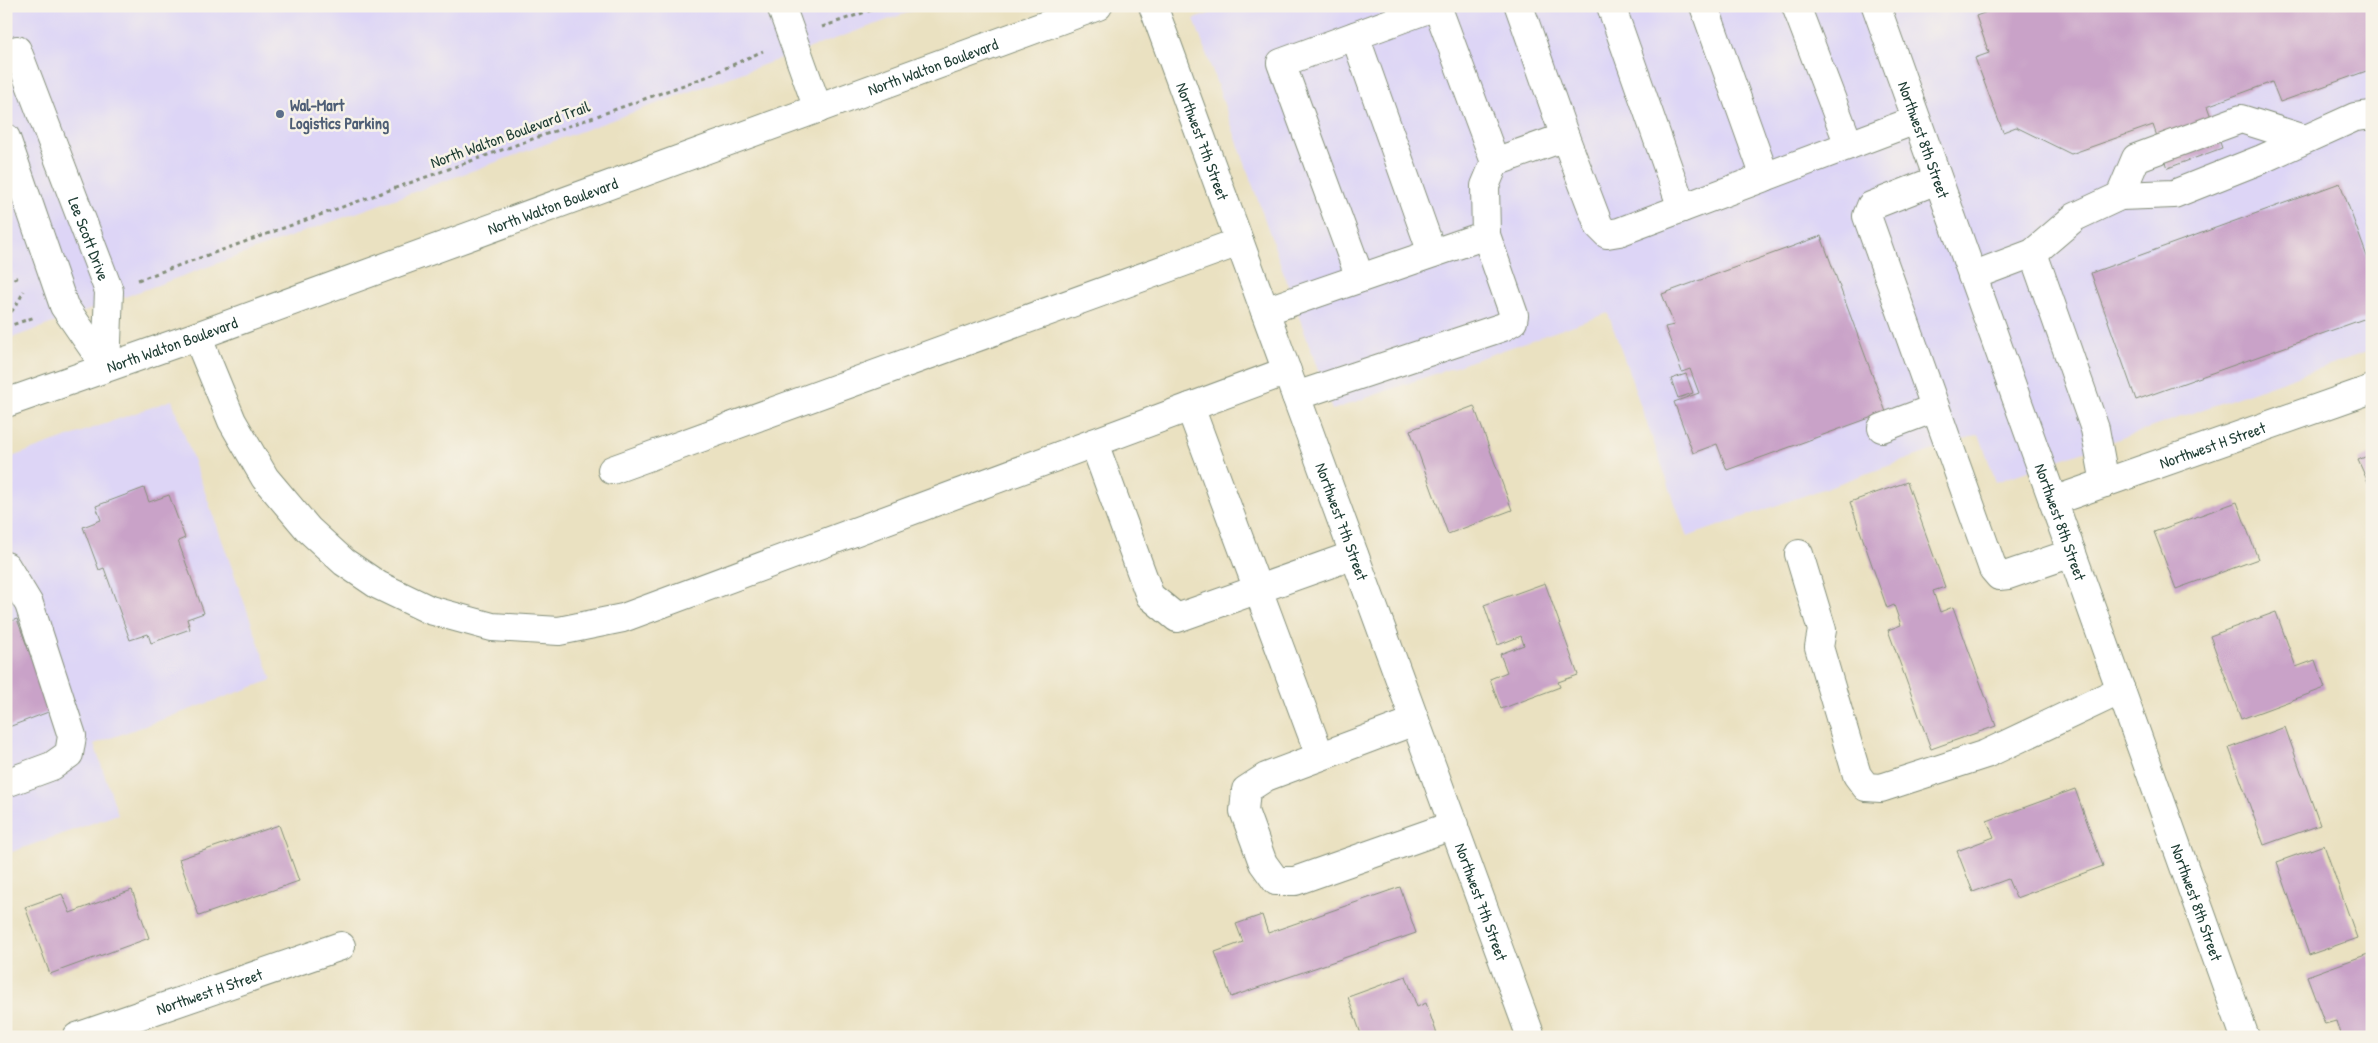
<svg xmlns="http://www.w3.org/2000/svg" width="2378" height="1043" viewBox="0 0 2378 1043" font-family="'Patrick Hand',sans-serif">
  <rect width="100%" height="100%" fill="#f7f3e8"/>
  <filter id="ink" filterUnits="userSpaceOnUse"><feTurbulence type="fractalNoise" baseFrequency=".02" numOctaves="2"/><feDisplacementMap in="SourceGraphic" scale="10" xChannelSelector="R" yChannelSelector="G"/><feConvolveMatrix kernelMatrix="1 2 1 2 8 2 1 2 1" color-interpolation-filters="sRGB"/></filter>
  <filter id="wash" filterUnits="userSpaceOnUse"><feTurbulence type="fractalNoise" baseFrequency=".0096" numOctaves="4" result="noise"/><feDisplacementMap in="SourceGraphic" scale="20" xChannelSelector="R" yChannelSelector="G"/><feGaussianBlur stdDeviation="1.12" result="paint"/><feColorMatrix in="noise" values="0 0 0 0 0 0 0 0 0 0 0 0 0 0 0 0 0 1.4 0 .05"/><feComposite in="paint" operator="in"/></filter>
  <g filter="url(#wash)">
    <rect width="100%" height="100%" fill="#eae1c1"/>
    <!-- built -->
    <g fill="#ddd5f6">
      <polygon points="6,6 926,6 6,340"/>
      <polygon points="1231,6 2372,6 2372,350 1996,482 1979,434 1687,537 1608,313 1332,410 1194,19"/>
      <polygon points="172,400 272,680 94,744 118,814 6,854 6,459"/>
    </g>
    <g id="blocks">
      <!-- building -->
      <g fill="#c9a2c8">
        <polygon points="2003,6 2372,6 2372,69 2280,102 2272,82 2207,106 2222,148 2168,168 2153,125 2071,154 2016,127 2003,132 1975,58 1989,53 1976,16"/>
        <polygon points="2340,183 2372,270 2372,316 2136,400 2091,273"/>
        <polygon points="1821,236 1886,412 1727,470 1717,444 1693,453 1674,402 1699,393 1690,369 1682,372 1665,327 1674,325 1662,294"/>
        <polygon points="1686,374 1693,393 1678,398 1671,379"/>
        <polygon points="1474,406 1512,510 1448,534 1410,430"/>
        <polygon points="2372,454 2372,491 2358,460"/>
        <polygon points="1907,482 1945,587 1933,591 1940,612 1953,607 1996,726 1931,749 1888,630 1901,625 1894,605 1887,608 1850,502"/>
        <polygon points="144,488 149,502 169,495 185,538 178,541 204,613 187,619 190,629 151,643 148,634 130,640 104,568 99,570 83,527 101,520 96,506"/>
        <polygon points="2237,502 2258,559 2176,589 2154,532"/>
        <polygon points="1545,583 1578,675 1558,682 1560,687 1501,709 1490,679 1507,672 1500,654 1524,645 1521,636 1498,645 1484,605"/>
        <polygon points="2276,612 2296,667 2315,660 2325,688 2241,719 2210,636"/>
        <polygon points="17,619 51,711 6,728 6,623"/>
        <polygon points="2285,727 2320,825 2264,845 2229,748"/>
        <polygon points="2075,789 2103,866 2016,898 2008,879 1973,892 1957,851 1994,837 1987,821"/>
        <polygon points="279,825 299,881 199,916 179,859"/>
        <polygon points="2324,845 2357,938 2309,955 2277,862"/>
        <polygon points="1400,887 1416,933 1231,997 1215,952 1243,942 1236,924 1262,915 1268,933"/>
        <polygon points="132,890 149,938 50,974 25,907 62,894 70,913"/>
        <polygon points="2368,954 2372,965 2372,1037 2341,1037 2336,1021 2325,1024 2307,976"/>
        <polygon points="1406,976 1417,1007 1426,1003 1438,1037 1362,1037 1348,997"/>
      </g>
    </g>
  </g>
  <g filter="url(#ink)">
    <use href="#blocks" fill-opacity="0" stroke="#848f7a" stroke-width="1"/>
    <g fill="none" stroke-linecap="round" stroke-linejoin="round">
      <!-- minor casing -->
      <g stroke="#848f7a" stroke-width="30">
        <g id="minor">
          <polyline points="781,6 818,109"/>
          <path id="s1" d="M1153 6 1531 1037"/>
          <polyline points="1437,6 1495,162"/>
          <polyline points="1519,6 1565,137"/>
          <polyline points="1611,6 1682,208"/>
          <polyline points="1704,6 1765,177"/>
          <polyline points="1796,6 1849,145"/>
          <path id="s2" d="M1876 6 2245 1037"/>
          <polyline points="1355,36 1432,253"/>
          <path id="s3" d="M17 50 109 291 106 367"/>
          <polyline points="6,138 64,306 106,367"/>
          <polyline points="1937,180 1871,206 1867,216 1993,569 1999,576 2008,575 2072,553"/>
          <polyline points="2120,196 2136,158 2241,119 2305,139"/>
          <polyline points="2033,253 2095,429 2105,483"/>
          <polyline points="1972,276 2033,253 2075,217 2120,196 2174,194 2262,159 2355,117 2372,115"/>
          <polyline points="1360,278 1281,63 1436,6"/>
          <polyline points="1265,311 1486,235 1485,186 1495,162 1565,137 1599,226 1607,234 1619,232 1916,120"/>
          <polyline points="197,336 232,421 265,478 308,529 344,562 378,585 430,610 492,627 559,631 623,618 1287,371"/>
          <polyline points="1296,396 1503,327 1513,321 1514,315 1486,235"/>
          <polyline points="1190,407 1320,756"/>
          <polyline points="1882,428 1935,408"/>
          <polyline points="1094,443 1150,596 1177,618 1354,555"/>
          <polyline points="612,470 1239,242"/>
          <path id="s4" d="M2053 501 2372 389"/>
          <polyline points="1799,554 1822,630 1819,647 1857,775 1866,787 1881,788 1986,754 2121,690"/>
          <polyline points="6,566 29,604 72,736 69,754 52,766 6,783"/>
          <polyline points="1415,721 1266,777 1246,790 1244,811 1263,863 1276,881 1295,881 1454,825"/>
          <path id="s5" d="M77 1037 341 946"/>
        </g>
      </g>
      <!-- major casing -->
      <g stroke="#848f7a" stroke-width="30">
        <g id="major">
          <path id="s6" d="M6 403 197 336 1098 6"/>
        </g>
      </g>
      <!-- path -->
      <g stroke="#848f7a" stroke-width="3" stroke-dasharray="4 4" stroke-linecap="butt">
        <polyline points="822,27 883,6"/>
        <polyline points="138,280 706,77 763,51"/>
        <polyline points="6,282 19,277"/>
        <polyline points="6,318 16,306 24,291"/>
        <polyline points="6,327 35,317"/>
      </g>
      <!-- minor -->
      <use href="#minor" stroke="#fff" stroke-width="28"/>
      <!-- major -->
      <use href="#major" stroke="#fff" stroke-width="28"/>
    </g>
  </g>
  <!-- markers -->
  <circle fill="#5c6f8a" stroke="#f7f3e8" stroke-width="2" cx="280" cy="114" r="5"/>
  <g text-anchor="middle" stroke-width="5" stroke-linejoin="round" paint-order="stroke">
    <!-- street labels -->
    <g font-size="16" fill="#1f3d34" stroke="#f7f3e8">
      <text dy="6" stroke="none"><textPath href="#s6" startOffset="986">North Walton Boulevard</textPath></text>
      <text transform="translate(510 134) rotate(-20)" y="6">North Walton Boulevard Trail</text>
      <text dy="6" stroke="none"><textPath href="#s2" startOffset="142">Northwest 8th Street</textPath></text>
      <text dy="6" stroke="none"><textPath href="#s1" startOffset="144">Northwest 7th Street</textPath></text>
      <text dy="6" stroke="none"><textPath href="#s6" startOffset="581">North Walton Boulevard</textPath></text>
      <text dy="6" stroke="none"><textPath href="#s3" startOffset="202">Lee Scott Drive</textPath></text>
      <text dy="6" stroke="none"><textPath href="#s6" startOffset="176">North Walton Boulevard</textPath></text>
      <text dy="6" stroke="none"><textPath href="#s4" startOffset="169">Northwest H Street</textPath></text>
      <text dy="6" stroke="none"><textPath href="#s1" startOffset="549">Northwest 7th Street</textPath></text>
      <text dy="6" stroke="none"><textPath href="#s2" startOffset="548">Northwest 8th Street</textPath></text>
      <text dy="6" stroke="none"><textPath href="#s1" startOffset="954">Northwest 7th Street</textPath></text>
      <text dy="6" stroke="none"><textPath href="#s2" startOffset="952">Northwest 8th Street</textPath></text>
      <text dy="6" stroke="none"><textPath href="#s5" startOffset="140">Northwest H Street</textPath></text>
    </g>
    <!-- service labels -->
    <g font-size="16" font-weight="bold" fill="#4e5e75" stroke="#f7f3e8" text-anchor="start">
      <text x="290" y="111">Wal-Mart<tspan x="290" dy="18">Logistics Parking</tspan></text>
    </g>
  </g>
  <!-- margin -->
  <rect width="2378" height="1043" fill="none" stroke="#f7f3e8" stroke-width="25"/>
</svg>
